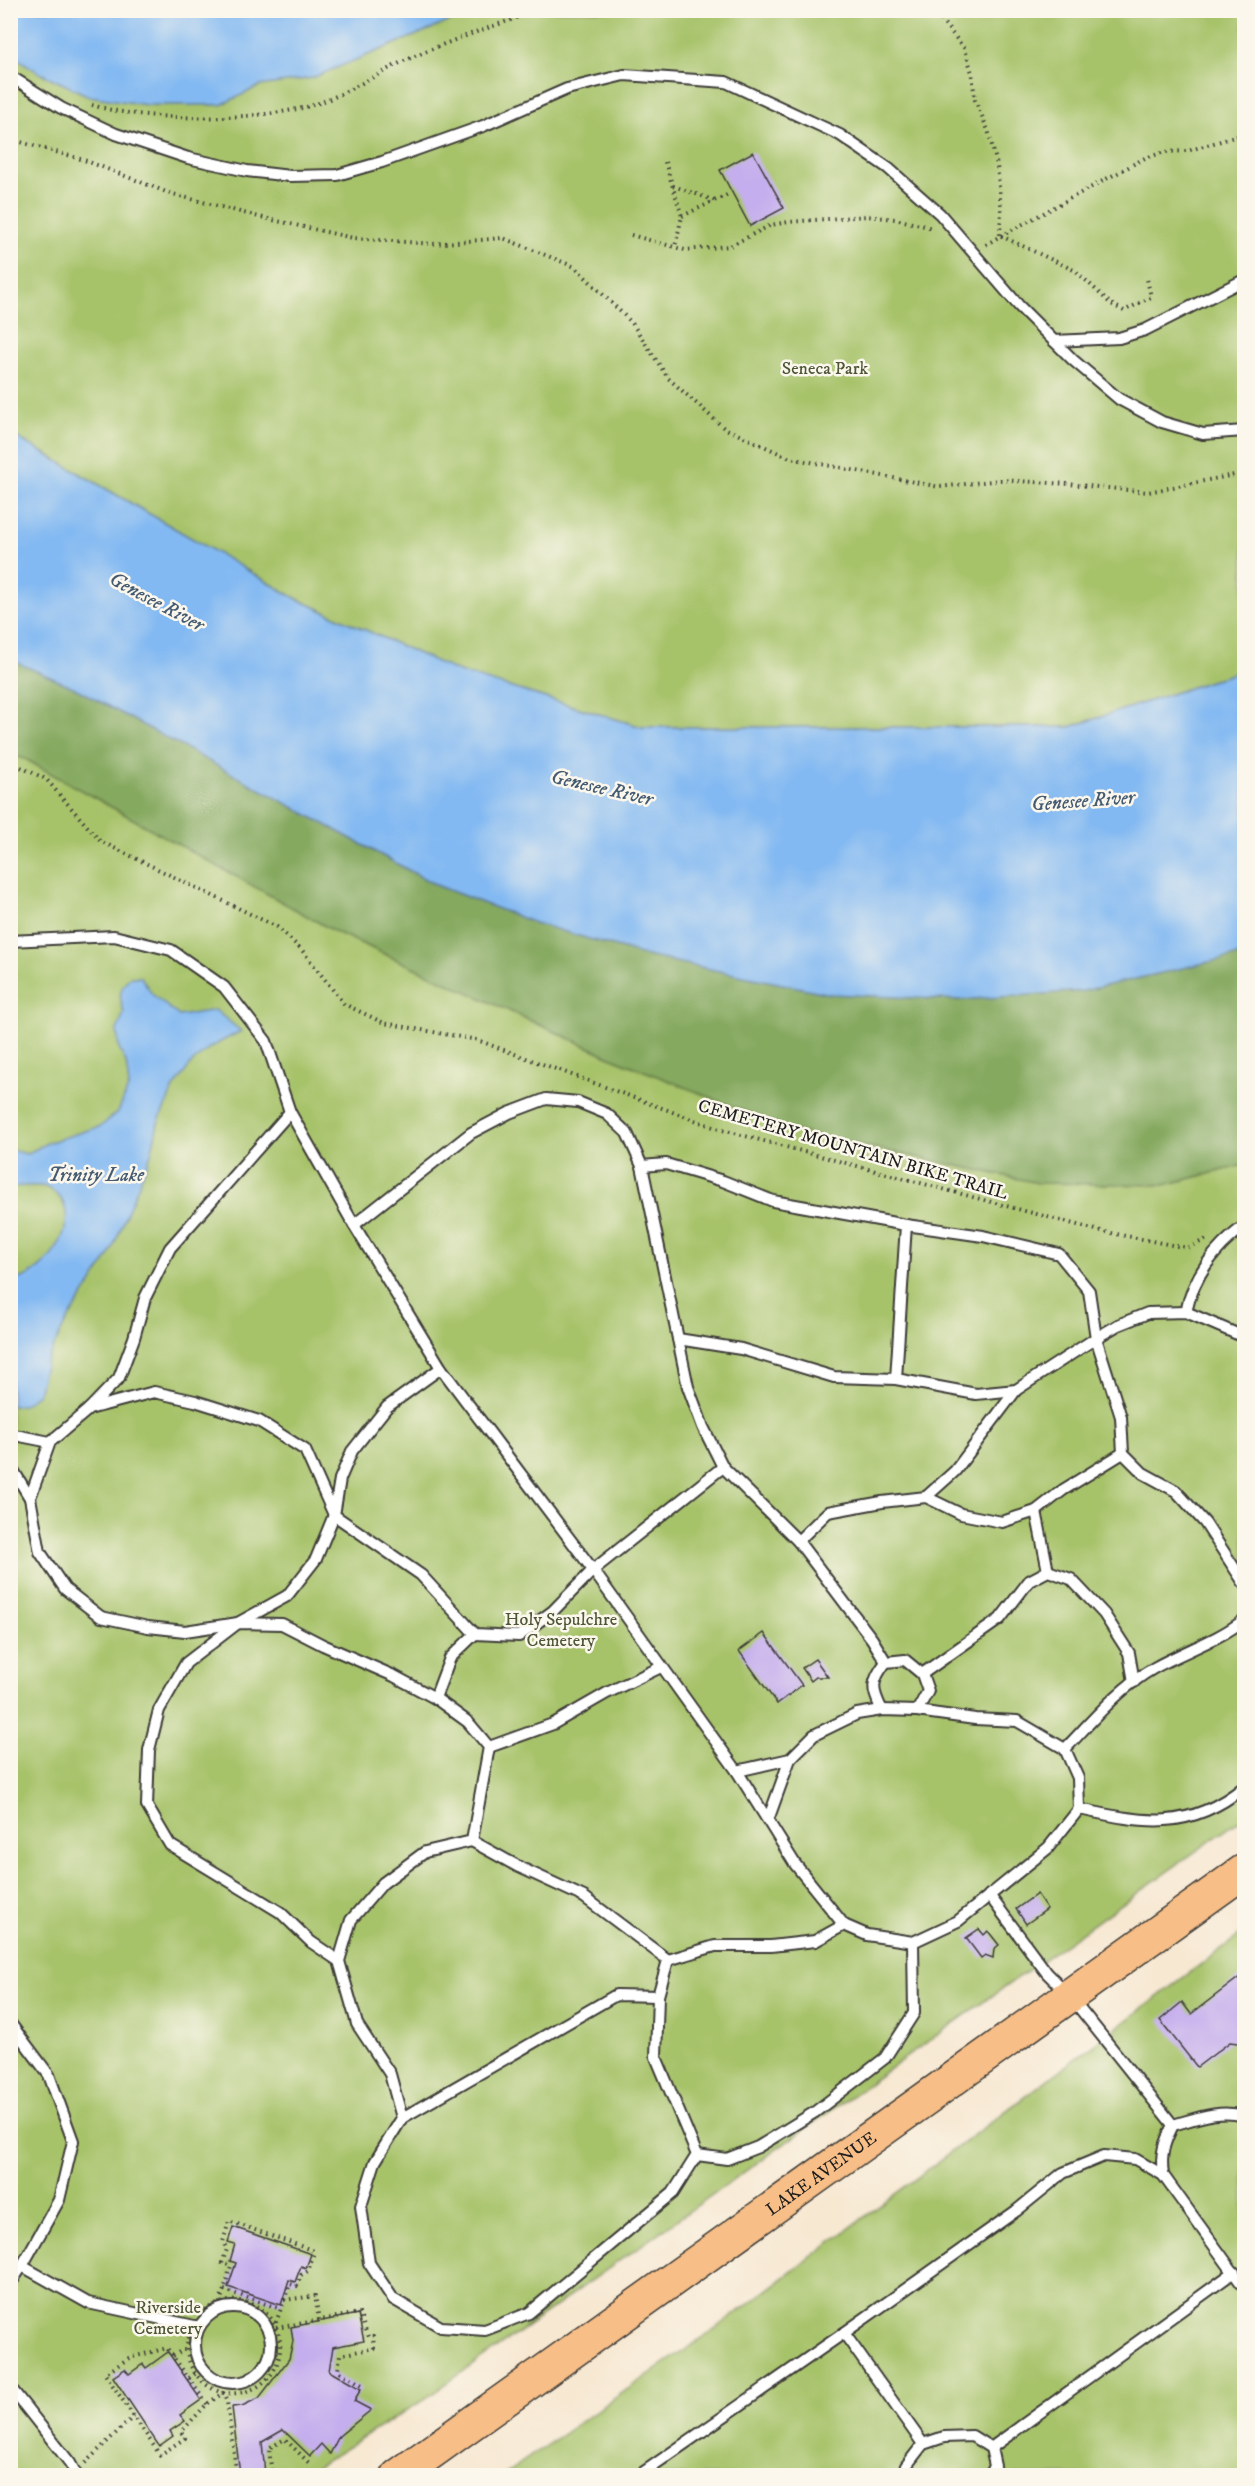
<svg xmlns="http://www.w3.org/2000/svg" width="1255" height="2486" viewBox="0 0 1255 2486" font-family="'IM FELL DW Pica',serif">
  <rect width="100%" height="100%" fill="#fbf7ec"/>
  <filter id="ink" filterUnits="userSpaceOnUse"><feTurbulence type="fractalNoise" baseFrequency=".0167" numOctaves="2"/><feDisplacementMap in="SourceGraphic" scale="12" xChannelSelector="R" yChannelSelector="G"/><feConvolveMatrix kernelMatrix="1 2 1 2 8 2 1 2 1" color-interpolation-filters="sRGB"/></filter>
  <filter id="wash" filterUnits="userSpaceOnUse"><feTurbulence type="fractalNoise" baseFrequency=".008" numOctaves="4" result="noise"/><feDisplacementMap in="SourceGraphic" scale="24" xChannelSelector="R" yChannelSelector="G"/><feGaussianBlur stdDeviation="1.35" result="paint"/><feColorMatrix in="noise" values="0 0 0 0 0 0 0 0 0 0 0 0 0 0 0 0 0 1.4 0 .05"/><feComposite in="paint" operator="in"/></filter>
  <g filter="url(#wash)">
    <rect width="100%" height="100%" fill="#f7e8d2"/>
    <!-- green -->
    <g fill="#a7c36a" stroke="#627043" stroke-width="1.5">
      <polygon points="11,11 1244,11 1244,670 1070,727 642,727 459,672 297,599 11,434"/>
      <polygon points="11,755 25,758 334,931 617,1060 1164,1185 1244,1165 1244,1817 422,2401 303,2475 11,2476"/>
      <polygon points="1244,1932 1244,2475 502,2476 722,2324"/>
    </g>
    <!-- forest -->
    <polygon fill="#85a95e" stroke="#50623d" stroke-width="1.5" points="11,659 73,687 436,885 535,923 647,956 831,994 960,1000 1082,991 1244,954 1244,1165 1164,1185 1038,1183 794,1131 617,1060 334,931 25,759 11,755"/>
    <!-- water -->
    <g fill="#83b9f2" stroke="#506a87" stroke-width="1.5">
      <polygon points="10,11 11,10 475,11 312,78 260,86 221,105 147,105 89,96 38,72 11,54"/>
      <polygon points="11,434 297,599 459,672 642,727 1070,727 1244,670 1244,954 1083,991 960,1000 831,994 647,956 535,923 436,885 73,687 11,660"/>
      <path d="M130 977H141L152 994 179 1016 215 1010 241 1031 209 1048 191 1064 173 1089 158 1123 151 1154 110 1255 65 1324 46 1362 38 1394 23 1405 11 1406V1280C48 1279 92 1211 48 1188 38 1183 21 1188 11 1186V1150L27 1154 47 1143 101 1126 118 1112 129 1086 126 1062 119 1049 117 1030 124 1013C119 997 118 989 130 977Z"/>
    </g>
    <g id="blocks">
      <!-- building -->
      <g fill="#c5aeed">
        <polygon points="753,152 784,208 750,226 720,170"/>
        <polygon points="764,1633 802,1685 777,1704 739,1651"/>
        <polygon points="815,1659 828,1677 816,1677 811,1681 802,1668"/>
        <polygon points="1037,1894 1047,1909 1026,1924 1016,1909"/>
        <polygon points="979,1929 984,1935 988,1931 999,1945 994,1949 993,1958 985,1955 981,1958 966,1938"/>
        <polygon points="1245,1973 1245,2044 1230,2042 1197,2067 1160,2020 1182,2002 1191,2014"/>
        <polygon points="233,2227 311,2254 306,2268 301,2266 295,2282 289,2280 281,2305 228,2287 236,2263 230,2261 235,2244 228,2242"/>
        <polygon points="358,2314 364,2341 333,2347 329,2371 361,2389 354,2401 371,2410 339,2436 330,2454 321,2444 310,2456 283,2430 262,2442 265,2474 240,2475 232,2407 242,2406 259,2398 289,2359 293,2341 291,2327"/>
        <polygon points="168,2352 201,2400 180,2415 185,2421 170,2431 173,2436 159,2446 113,2377 125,2369 129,2374 143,2364 146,2368"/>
      </g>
    </g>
  </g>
  <g filter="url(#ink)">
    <use href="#blocks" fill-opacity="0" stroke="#3d3b37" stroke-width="1.5"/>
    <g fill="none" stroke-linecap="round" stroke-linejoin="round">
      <!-- lane casing -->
      <g stroke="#3d3b37" stroke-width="14">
        <g id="lane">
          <polyline points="10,76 61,108 116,134 188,158 247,171 290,176 337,175 382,162 483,126 567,89 624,75 726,82 840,135 888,168 940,214 1019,306 1073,360 1119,399 1162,422 1203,434 1244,431"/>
          <polyline points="1054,341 1119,338 1145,330 1244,280"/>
          <polyline points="10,941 114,936 171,950 224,987 266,1041 290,1112 354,1225 441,1368 593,1570 737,1771 790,1759"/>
          <polyline points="642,1166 666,1164 723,1181 773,1201 906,1225 983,1236 1059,1254 1089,1291 1096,1338 1121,1417 1123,1453 1143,1473 1176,1491 1205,1523 1244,1583"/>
          <polyline points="354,1225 471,1133 509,1113 546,1099 578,1102 607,1114 627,1133 642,1166 688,1387 703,1427 723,1467 798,1541 872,1639 886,1662"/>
          <path d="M1186 1312C1194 1275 1214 1249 1244 1226"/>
          <polyline points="678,1339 741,1349 834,1377 896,1379 976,1394 1016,1390 1096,1338 1118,1325 1148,1313 1186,1312 1244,1337"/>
          <polyline points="896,1379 906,1225"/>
          <polyline points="89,1409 119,1378 134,1338 145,1298 170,1248 290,1112"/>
          <polyline points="10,1434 50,1442"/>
          <polyline points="10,1465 30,1498"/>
          <polyline points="723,1467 593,1570 553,1611 519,1636 475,1634 421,1575 334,1515 305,1450 259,1421 195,1401 154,1392 89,1409 50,1442 30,1498 40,1552 65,1589 101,1617 148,1627 185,1631 238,1623 282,1624 323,1645 394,1676 435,1698 468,1722 489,1747 472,1841 425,1852 383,1883 351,1920 339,1961 357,2024 390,2074 402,2118 375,2162 361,2206 369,2263 393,2299 441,2327 485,2330 529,2313 673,2193 697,2155 656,2057 658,1996 668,1960 715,1946 771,1946 815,1941 844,1925"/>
          <polyline points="926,1497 955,1471 1016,1390"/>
          <polyline points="1036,1511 1048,1571"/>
          <polyline points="798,1541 828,1512 882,1502 926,1497 961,1514 1002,1522 1036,1511 1063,1490 1123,1453"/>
          <polyline points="922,1674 1000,1619 1029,1581 1048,1571 1071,1579 1104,1614 1129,1653 1134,1682"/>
          <polyline points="435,1698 450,1658 475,1634"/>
          <path d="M882 1710C871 1689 871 1681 886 1662L905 1660 922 1674 928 1691 917 1711"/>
          <polyline points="489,1747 553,1724 607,1693 661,1667"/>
          <path d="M1065 1749C1093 1720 1119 1688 1154 1668 1184 1651 1217 1641 1244 1620"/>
          <polyline points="737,1771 795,1864 844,1925 867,1935 913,1942 958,1921 1048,1848 1079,1809 1078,1778 1065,1749 1017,1721 975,1719 917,1711 882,1710 857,1714 814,1735 790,1759 768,1820"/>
          <path d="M1079 1809C1144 1823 1189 1832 1244 1787"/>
          <polyline points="472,1841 519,1867 584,1897 668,1960"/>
          <polyline points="989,1895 1047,1973 1070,1996 1173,2125"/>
          <polyline points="339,1961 311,1942 280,1912 170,1845 147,1806 149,1750 159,1710 186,1663 238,1623 287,1596 316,1559 334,1515 340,1479 352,1451 387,1407 441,1368"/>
          <polyline points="10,2023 49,2075 73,2141 59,2200 22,2266"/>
          <polyline points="402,2118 616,1995 658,1996"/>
          <polyline points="697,2155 727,2159 758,2147 815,2112 885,2058 914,2013 913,1942"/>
          <path d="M1163 2175C1160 2154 1164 2143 1173 2125 1198 2118 1219 2109 1244 2116"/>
          <polyline points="10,2284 22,2266 88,2303 199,2327"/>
          <circle cx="233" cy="2345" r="38"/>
          <polyline points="844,2333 923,2444"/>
          <polyline points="10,2387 70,2463 77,2476"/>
          <polyline points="991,2448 1234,2272"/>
          <polyline points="638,2476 844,2333 1016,2211 1063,2173 1104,2156 1135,2159 1163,2175 1244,2287"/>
          <polyline points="903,2476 906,2466 923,2444 944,2437 972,2436 991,2448 995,2466 990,2476"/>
        </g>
      </g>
      <!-- primary casing -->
      <g stroke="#3d3b37" stroke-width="36">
        <g id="primary">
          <path id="s1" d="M398 2476 1244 1871"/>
        </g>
      </g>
      <!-- path -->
      <g stroke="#3d3b37" stroke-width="4" stroke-dasharray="1.5 4.5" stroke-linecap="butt">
        <polyline points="933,10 965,49 972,73 975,100 988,130 997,165 1001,209 1000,236 984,246"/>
        <path d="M92 105C146 122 255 121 310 106 343 96 373 76 404 61 447 41 493 27 537 10"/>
        <polyline points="10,139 84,160 169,193 255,216 353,238 433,244 503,238 575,267 632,323 668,378 724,428 790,458 940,487 1000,480 1068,484 1148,492 1244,473"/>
        <polyline points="665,162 682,216 675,247"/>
        <polyline points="673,186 716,201"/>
        <polyline points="682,216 727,195"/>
        <polyline points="631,235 685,250 730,246 771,225 788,222 867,216 895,219 933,228"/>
        <polyline points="1001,236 1145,158 1165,152 1187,151 1244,134"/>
        <polyline points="1001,236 1076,271 1111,304 1124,311 1151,297 1147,279"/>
        <polyline points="10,762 46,779 100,841 277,927 301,949 344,1004 384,1023 477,1040 719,1129 1096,1230 1187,1248 1207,1239"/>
        <polyline points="224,2290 281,2309"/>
        <polyline points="284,2300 315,2296 319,2320"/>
        <polyline points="220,2303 231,2266 222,2263 227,2249 223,2242 229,2221 312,2250 314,2253 308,2271 301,2275 297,2286 290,2284 275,2325"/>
        <path d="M201 2315C211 2305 225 2299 239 2301 301 2310 291 2400 223 2393"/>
        <polyline points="276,2328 359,2313 368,2337 373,2336 374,2348 340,2355 338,2371 364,2386"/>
        <path d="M188 2337C183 2363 198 2385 223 2393L227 2402 237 2476"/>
        <polyline points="173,2356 182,2350 187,2350"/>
        <polyline points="189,2378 203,2368"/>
        <polyline points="207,2404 167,2348 129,2358 105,2374 160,2455 185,2438 181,2432 207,2404 223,2393 227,2382"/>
        <polyline points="85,2463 134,2416"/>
        <polyline points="272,2476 269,2448 285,2439 309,2463"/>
      </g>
      <!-- lane -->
      <use href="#lane" stroke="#fff" stroke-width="10"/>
      <!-- primary -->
      <use href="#primary" stroke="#f7be87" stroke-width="33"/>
    </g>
  </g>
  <g text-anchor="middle" stroke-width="5" stroke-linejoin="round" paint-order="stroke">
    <!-- park labels -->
    <g font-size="18" fill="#4d5637" stroke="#fbf7ec">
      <text x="825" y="374">Seneca Park</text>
      <text x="561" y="1625">Holy Sepulchre<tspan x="561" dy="21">Cemetery</tspan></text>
      <text x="168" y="2313">Riverside<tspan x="168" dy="21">Cemetery</tspan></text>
    </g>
    <!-- street labels -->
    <g font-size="18" fill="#1c1c1c" stroke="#fbf7ec">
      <text transform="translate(853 1149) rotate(16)" y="6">CEMETERY MOUNTAIN BIKE TRAIL</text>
      <text dy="6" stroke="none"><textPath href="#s1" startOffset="520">LAKE AVENUE</textPath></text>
    </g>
    <!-- water labels -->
    <g font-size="20" font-style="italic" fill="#455b72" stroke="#fbf7ec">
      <text transform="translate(157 601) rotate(28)" y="7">Genesee River</text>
      <text transform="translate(602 787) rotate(13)" y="7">Genesee River</text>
      <text transform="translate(1083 800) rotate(-4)" y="7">Genesee River</text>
      <text x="96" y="1181">Trinity Lake</text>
    </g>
  </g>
  <!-- margin -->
  <rect width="1255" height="2486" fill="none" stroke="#fbf7ec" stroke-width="36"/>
</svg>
